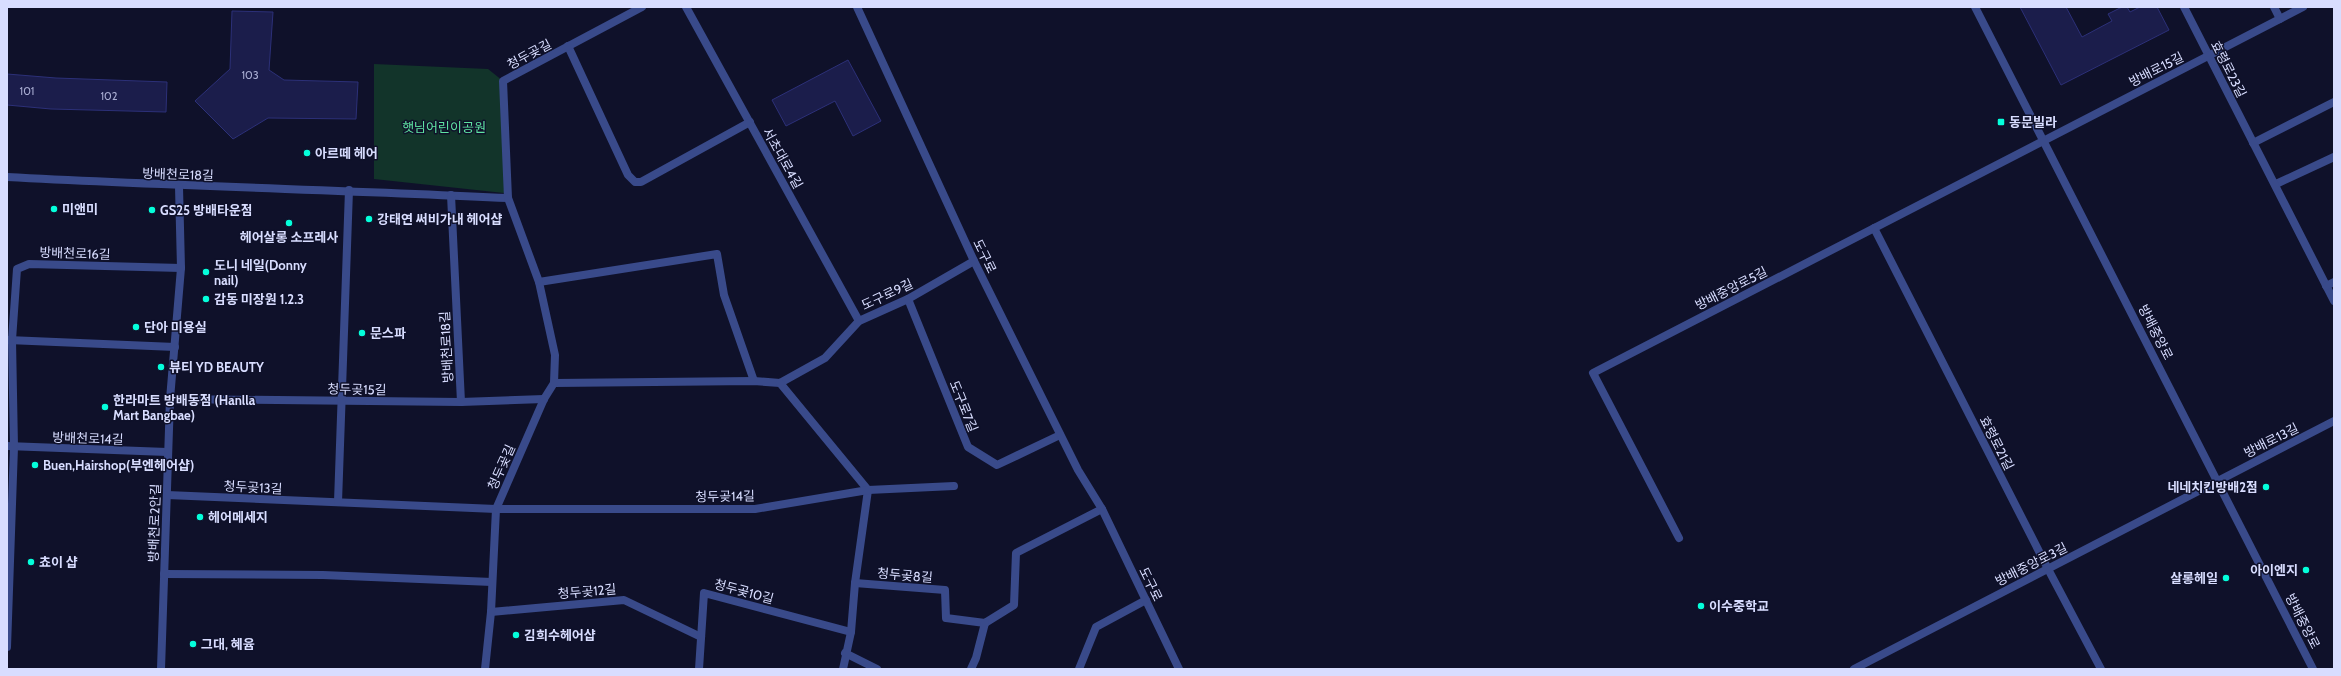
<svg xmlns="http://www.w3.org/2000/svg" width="2341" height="676" viewBox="0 0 2341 676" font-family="Cabin,'Noto Sans KR',sans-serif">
  <rect width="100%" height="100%" fill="#0f112a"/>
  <!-- green -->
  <polygon fill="#12342a" points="374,64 488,69 503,81 504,193 374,179"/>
  <!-- building -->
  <g fill="#1b1d4b" stroke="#2c3078">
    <polygon points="2020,7 2066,7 2082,37 2112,21 2108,14 2122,7 2127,7 2130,12 2140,7 2157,7 2169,30 2061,85"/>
    <polygon points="232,11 273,12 269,70 284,80 358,82 356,119 268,118 233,139 195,101 230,69"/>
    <polygon points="848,60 881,121 853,136 835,101 786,126 772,100"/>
    <polygon points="7,74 56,78 167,82 166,112 51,109 7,105"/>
  </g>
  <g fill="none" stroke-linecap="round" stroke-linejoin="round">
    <!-- service -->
    <g stroke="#394a8a" stroke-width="8">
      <polyline points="2274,7 2280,19"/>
      <polyline points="2253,143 2334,102"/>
      <polyline points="2276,184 2334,157"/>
      <polyline points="855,583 945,590 946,618 985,623 1014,605 1016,553 1102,509"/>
      <polyline points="491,612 624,600 701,637"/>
      <polyline points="845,653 877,669"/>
      <polyline points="699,669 704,593 851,632"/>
      <polyline points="971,669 976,658 985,623"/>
    </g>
    <!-- minor -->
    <g stroke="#394a8a" stroke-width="8">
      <polyline points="686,7 859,321"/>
      <polyline points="2184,7 2334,301"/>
      <polyline points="568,46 628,175 635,182 641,182 750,122"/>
      <path d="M7 177C174 186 341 190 508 198"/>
      <polyline points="451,195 461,402"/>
      <polyline points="1874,228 2048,569 2101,669"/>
      <polyline points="539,282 717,254 724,295 754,381"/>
      <polyline points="2326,286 2334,282"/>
      <polyline points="908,299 968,447 997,465 1060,435"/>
      <polyline points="8,340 175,347"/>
      <polyline points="554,383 754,381 780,383 825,358 859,321 908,299 974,261"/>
      <polyline points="780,383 868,490 855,583 851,632 843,669"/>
      <polyline points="170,399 461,402 544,399"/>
      <polyline points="7,446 167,452"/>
      <polyline points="167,495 496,509 755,509 868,490 954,486"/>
      <polyline points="338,502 349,190"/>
      <polyline points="1679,538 1593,373 2303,7"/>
      <polyline points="164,574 323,575 492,582"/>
      <polyline points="7,647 14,447 12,340 17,269 29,264 181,268"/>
      <polyline points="161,669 170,399 181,268 179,187"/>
      <polyline points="485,669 491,612 496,509 544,399 554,383 555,355 539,282 508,198 503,81 642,7"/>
      <polyline points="1079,669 1096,627 1146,600"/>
      <polyline points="1854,669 2334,421"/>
    </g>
    <!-- tertiary -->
    <g stroke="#394a8a" stroke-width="8">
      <polyline points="857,7 974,261 1078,470 1102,509 1179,669"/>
      <polyline points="1975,7 2313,669"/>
    </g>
  </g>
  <!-- markers -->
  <g fill="#04ffdb" stroke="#0f112a" stroke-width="1.5">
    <rect x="1997" y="118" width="8" height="8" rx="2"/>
    <circle cx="307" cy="153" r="4"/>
    <circle cx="54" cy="209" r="4"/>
    <circle cx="152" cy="210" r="4"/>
    <circle cx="369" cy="219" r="4"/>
    <circle cx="289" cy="223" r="4"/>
    <circle cx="206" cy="272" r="4"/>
    <circle cx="206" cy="299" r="4"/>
    <circle cx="136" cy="327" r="4"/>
    <circle cx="362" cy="333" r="4"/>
    <circle cx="161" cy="367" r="4"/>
    <circle cx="105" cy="407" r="4"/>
    <circle cx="35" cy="465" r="4"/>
    <circle cx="2266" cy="487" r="4"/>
    <circle cx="200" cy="517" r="4"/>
    <circle cx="31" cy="562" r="4"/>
    <circle cx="2306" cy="570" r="4"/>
    <circle cx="2226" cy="578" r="4"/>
    <circle cx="1701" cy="606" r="4"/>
    <circle cx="516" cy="635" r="4"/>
    <circle cx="193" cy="644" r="4"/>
  </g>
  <g text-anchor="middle" stroke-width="3" stroke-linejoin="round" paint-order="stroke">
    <!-- number labels -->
    <g font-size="11" fill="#a9add2">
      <text x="250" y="79">103</text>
      <text x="27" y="95">101</text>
      <text x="109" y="100">102</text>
    </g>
    <!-- street labels -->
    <g font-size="13" fill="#d8ddff" stroke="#0f112a">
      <text transform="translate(529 54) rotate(-28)" y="5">청두곶길</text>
      <text transform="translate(2156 69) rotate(-27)" y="5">방배로15길</text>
      <text transform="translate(2229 69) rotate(63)" y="5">효령로23길</text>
      <text transform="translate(783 158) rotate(61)" y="5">서초대로4길</text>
      <text transform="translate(178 174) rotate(2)" y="5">방배천로18길</text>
      <text transform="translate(75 253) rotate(2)" y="5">방배천로16길</text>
      <text transform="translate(985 256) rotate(64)" y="5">도구로</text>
      <text transform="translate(1731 288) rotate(-27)" y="5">방배중앙로5길</text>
      <text transform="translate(887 294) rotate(-25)" y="5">도구로9길</text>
      <text transform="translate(2156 332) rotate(63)" y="5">방배중앙로</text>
      <text transform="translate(446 347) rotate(-93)" y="5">방배천로18길</text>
      <text transform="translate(357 389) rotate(1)" y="5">청두곶15길</text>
      <text transform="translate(964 406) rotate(68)" y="5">도구로7길</text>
      <text transform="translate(88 438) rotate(2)" y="5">방배천로14길</text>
      <text transform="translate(2271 440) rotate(-27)" y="5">방배로13길</text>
      <text transform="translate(1997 443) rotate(63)" y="5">효령로21길</text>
      <text transform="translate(501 467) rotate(-66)" y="5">청두곶길</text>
      <text transform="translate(253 487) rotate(3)" y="5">청두곶13길</text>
      <text transform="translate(725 496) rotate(-1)" y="5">청두곶14길</text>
      <text transform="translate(154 523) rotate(-88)" y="5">방배천로2안길</text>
      <text transform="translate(2031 564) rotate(-27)" y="5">방배중앙로3길</text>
      <text transform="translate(905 575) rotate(5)" y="5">청두곶8길</text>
      <text transform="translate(1151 584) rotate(64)" y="5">도구로</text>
      <text transform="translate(587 591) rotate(-5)" y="5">청두곶12길</text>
      <text transform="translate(744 591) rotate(15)" y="5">청두곶10길</text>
      <text transform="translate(2303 621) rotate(63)" y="5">방배중앙로</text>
    </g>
    <!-- poi labels -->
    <g font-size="13" font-weight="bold" fill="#d8ddff" stroke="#0f112a" text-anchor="start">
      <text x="2009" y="127">동문빌라</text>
      <text x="315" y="158">아르떼 헤어</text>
      <text x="62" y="214">미앤미</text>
      <text x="160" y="215">GS25 방배타운점</text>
      <text x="377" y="224">강태연 써비가내 헤어샵</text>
      <text x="289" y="242" text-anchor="middle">헤어살롱 소프레사</text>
      <text x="214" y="270">도니 네일(Donny<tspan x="214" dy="15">nail)</tspan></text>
      <text x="214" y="304">감동 미장원 1.2.3</text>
      <text x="144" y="332">단아 미용실</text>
      <text x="370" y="338">문스파</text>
      <text x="169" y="372">뷰티 YD BEAUTY</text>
      <text x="113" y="405">한라마트 방배동점 (Hanlla<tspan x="113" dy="15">Mart Bangbae)</tspan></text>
      <text x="43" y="470">Buen,Hairshop(부엔헤어샵)</text>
      <text x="2258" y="492" text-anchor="end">네네치킨방배2점</text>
      <text x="208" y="522">헤어메세지</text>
      <text x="39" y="567">쵸이 샵</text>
      <text x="2298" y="575" text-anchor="end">아이엔지</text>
      <text x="2218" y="583" text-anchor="end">살롱헤일</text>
      <text x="1709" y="611">이수중학교</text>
      <text x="524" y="640">김희수헤어샵</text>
      <text x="201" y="649">그대, 혜윰</text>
    </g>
    <!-- park labels -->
    <g font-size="13" fill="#5fe4a2" stroke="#0f112a">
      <text x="444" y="132">햇님어린이공원</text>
    </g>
  </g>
  <!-- border -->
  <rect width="2341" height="676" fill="none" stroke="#d8ddff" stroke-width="16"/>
</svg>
